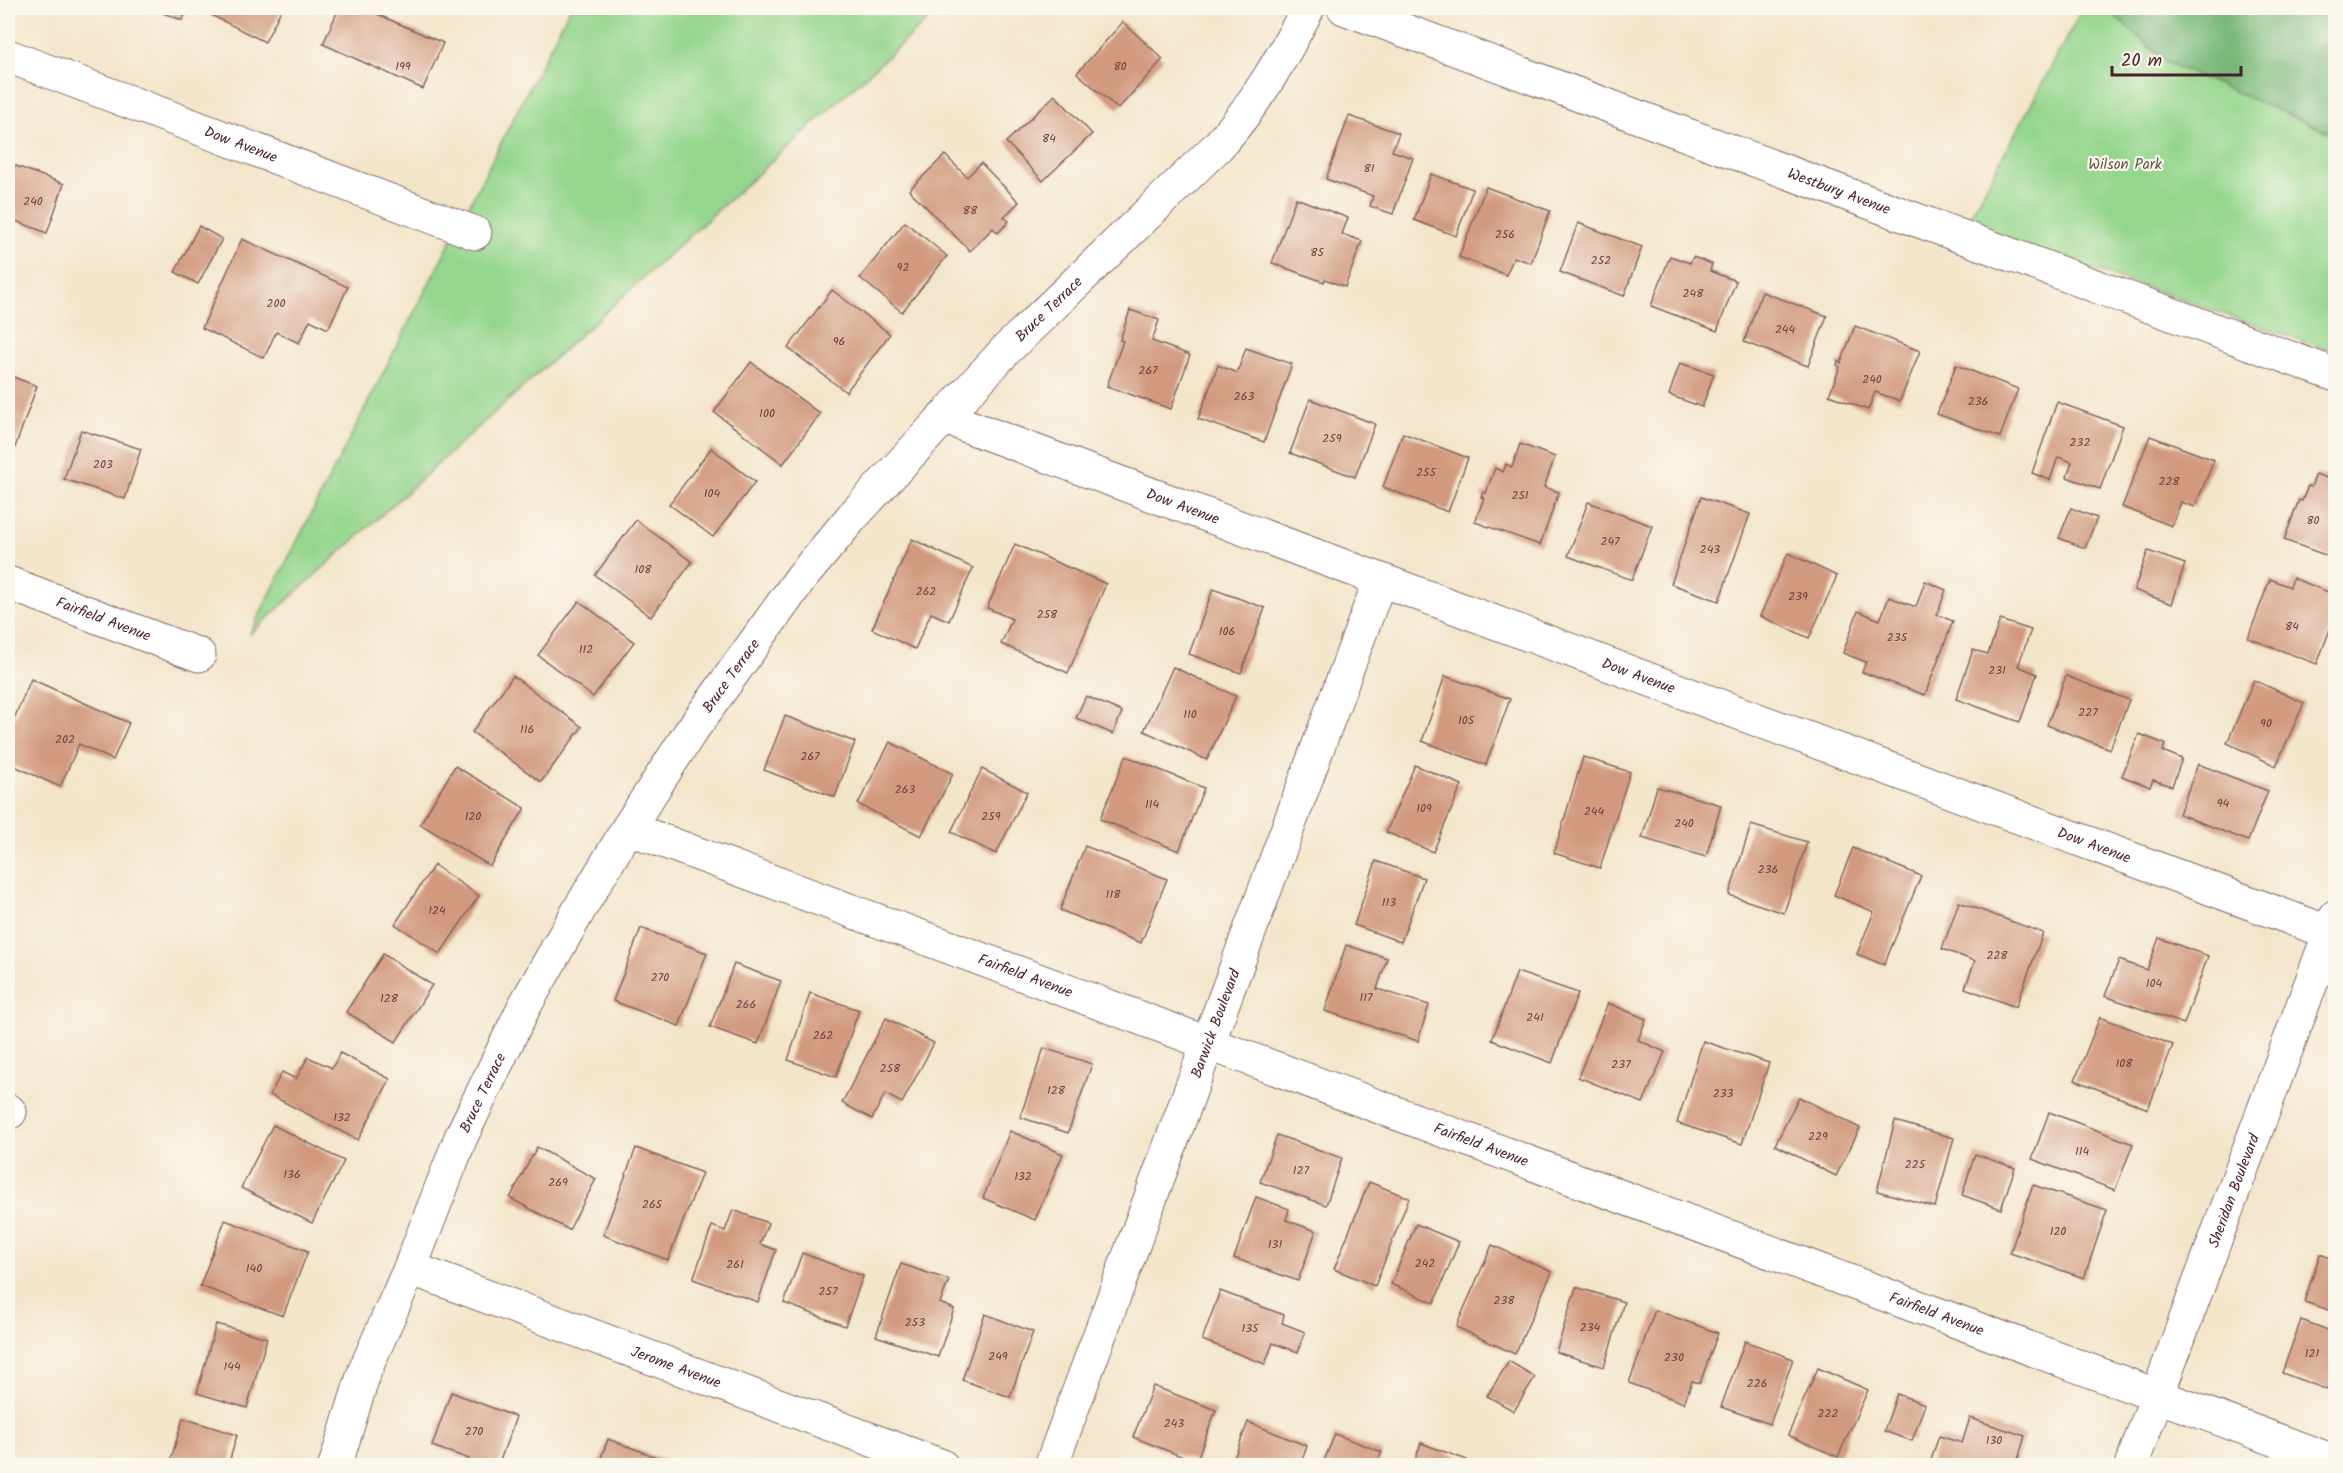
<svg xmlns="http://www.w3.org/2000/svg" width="2343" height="1473" viewBox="0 0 2343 1473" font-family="Kalam,sans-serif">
  <rect width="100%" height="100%" fill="#fbf7ec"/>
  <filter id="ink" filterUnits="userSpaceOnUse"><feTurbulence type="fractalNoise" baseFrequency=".0167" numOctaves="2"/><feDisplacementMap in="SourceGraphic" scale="12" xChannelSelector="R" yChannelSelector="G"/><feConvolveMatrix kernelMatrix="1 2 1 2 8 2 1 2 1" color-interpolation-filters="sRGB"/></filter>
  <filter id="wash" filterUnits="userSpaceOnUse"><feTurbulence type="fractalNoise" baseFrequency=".008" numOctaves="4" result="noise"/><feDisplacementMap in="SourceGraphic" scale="24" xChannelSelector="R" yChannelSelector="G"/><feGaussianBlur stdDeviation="1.35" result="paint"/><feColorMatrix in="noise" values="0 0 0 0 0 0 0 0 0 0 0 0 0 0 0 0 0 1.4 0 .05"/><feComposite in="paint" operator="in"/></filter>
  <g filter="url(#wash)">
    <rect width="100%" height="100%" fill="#f3e5ca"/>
    <!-- green -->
    <g fill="#94d68d" stroke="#6f7a5c" stroke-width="1.5">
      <polygon points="570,8 941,8 249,635"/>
      <polygon points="2083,8 2106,8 2166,62 2335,135 2335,352 1965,226"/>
    </g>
    <!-- forest -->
    <polygon fill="#77b778" stroke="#606b52" stroke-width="1.5" points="2106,8 2335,8 2335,135 2166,62"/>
    <g id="blocks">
      <!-- building -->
      <g fill="#d19a7e">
        <polygon points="150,8 189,8 182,20"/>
        <polygon points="210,8 282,8 265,42 207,13"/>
        <polygon points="339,8 363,8 443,43 423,89 323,44"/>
        <polygon points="1123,22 1163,59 1118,109 1077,73"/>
        <polygon points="1055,95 1092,134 1043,181 1006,142"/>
        <polygon points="1349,116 1399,133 1392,151 1413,158 1393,214 1370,206 1373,196 1326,179"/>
        <polygon points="945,155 967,177 981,163 1019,202 1004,217 1009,221 998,233 993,228 970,251 909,190"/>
        <polygon points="8,163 64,184 47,233 8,218"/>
        <polygon points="1431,174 1473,189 1456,236 1414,220"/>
        <polygon points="1486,187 1550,211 1531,263 1514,257 1506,275 1459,257"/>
        <polygon points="1296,198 1348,218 1342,234 1362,241 1345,287 1325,279 1324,282 1272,263"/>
        <polygon points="905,222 947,256 902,312 860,278"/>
        <polygon points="1578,223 1642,247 1624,296 1560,272"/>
        <polygon points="199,226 222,239 198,284 175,272"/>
        <polygon points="242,239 348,287 328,329 310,320 299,343 276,332 264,358 202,328"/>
        <polygon points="1670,256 1690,263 1693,257 1712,264 1710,271 1736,281 1717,331 1651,306"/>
        <polygon points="832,290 890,334 846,392 788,348"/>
        <polygon points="1762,292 1827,316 1808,366 1744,342"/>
        <polygon points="1130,310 1159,320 1152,341 1190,355 1171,409 1107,386 1123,341 1120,340"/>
        <polygon points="1855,326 1920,351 1900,401 1875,392 1868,410 1829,395 1840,367 1837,365 1838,361 1841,363"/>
        <polygon points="1246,348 1292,364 1264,442 1198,419 1218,365 1237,373"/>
        <polygon points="751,362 820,414 783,464 714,412"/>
        <polygon points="1680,363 1714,374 1702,407 1669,395"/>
        <polygon points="1956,365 2018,389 2000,437 1937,414"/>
        <polygon points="8,375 37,386 8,467"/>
        <polygon points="1310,399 1375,424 1355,477 1290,453"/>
        <polygon points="2057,402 2123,426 2100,489 2067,477 2072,462 2058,457 2050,480 2032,473"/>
        <polygon points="81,430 141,449 125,499 64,479"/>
        <polygon points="1403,433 1468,458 1448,512 1383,487"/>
        <polygon points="2150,436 2214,460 2195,507 2181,502 2172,526 2122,507"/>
        <polygon points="1520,444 1555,457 1544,487 1559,492 1540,545 1475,522 1484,498 1481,497 1483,492 1486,493 1495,468 1503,472 1506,464 1512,467"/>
        <polygon points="711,448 755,482 713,537 669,504"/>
        <polygon points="2316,474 2336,481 2336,559 2284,540 2299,500 2302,501 2308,486 2311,487"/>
        <polygon points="1701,497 1750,514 1719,601 1671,584"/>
        <polygon points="1588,502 1652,526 1632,580 1568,556"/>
        <polygon points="2071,508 2097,518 2085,548 2059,538"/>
        <polygon points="636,520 692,562 651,617 595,575"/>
        <polygon points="912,539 973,568 949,621 931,613 915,649 872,629"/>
        <polygon points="1015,544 1106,584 1068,673 1001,644 1012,619 987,608"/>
        <polygon points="2148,551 2185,564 2172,604 2134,590"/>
        <polygon points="1788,553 1837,576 1809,638 1760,616"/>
        <polygon points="2293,578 2336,595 2336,613 2317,664 2248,638 2270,579 2290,587"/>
        <polygon points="1925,581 1946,590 1937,615 1953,621 1925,695 1862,672 1866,662 1843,653 1858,611 1880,620 1889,597 1916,607"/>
        <polygon points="1213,589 1265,608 1241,673 1189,654"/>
        <polygon points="579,601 634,642 593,697 538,655"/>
        <polygon points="2000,620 2031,630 2018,666 2037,674 2020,722 1956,699 1973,650 1988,654"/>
        <polygon points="1173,667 1236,696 1207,760 1144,731"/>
        <polygon points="513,676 582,727 541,782 472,732"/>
        <polygon points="1445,676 1510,699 1486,765 1422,741"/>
        <polygon points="2066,676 2129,700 2110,749 2047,725"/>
        <polygon points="31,679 129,723 113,760 79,744 60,787 8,763 8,733"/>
        <polygon points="2254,680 2304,703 2276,766 2227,743"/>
        <polygon points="1086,696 1122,712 1113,734 1076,718"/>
        <polygon points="785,716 855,742 835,797 764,770"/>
        <polygon points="2139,734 2165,744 2163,751 2182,759 2172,786 2153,780 2150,787 2122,776"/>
        <polygon points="890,742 953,774 921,836 858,804"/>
        <polygon points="1126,756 1204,788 1179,851 1100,819"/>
        <polygon points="1583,757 1630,772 1600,868 1554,853"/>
        <polygon points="2198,764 2268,791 2248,841 2179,814"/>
        <polygon points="1415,765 1462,785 1433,852 1386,832"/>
        <polygon points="455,766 525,808 490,866 420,824"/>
        <polygon points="982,769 1027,792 996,854 951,832"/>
        <polygon points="1657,787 1721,805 1706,857 1642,838"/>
        <polygon points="1751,825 1807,842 1784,913 1729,895"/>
        <polygon points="1085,846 1167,879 1141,943 1060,910"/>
        <polygon points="1853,848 1921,876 1884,965 1857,954 1874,912 1834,895"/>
        <polygon points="1376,861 1424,878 1401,942 1354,925"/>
        <polygon points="434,865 479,896 440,954 395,924"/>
        <polygon points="1959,902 2043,933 2016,1007 1965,988 1975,961 1942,949"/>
        <polygon points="641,928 707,953 679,1026 613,1001"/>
        <polygon points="2159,938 2208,956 2184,1024 2105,996 2119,960 2147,970"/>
        <polygon points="1346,945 1387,958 1377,989 1429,1005 1418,1041 1325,1011"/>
        <polygon points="383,954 432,985 396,1042 346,1012"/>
        <polygon points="734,964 781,981 758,1044 710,1027"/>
        <polygon points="1517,972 1578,993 1552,1063 1492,1040"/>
        <polygon points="810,993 859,1010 836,1077 788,1060"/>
        <polygon points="1608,1003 1646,1019 1638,1040 1665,1052 1643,1103 1578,1077"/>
        <polygon points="2100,1017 2173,1045 2148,1109 2075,1080"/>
        <polygon points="886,1018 934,1043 902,1103 885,1094 872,1119 842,1103"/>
        <polygon points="1703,1041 1769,1063 1742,1144 1677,1123"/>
        <polygon points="1044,1048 1092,1064 1068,1133 1020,1117"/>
        <polygon points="340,1053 390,1079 358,1140 270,1095 282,1072 296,1079 308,1057 332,1068"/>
        <polygon points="1799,1097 1860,1128 1836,1176 1775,1145"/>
        <polygon points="2049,1112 2133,1144 2115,1190 2032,1159"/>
        <polygon points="1895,1121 1954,1138 1935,1207 1877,1191"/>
        <polygon points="273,1125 344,1161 312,1223 241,1188"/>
        <polygon points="1010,1131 1063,1154 1035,1220 983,1198"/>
        <polygon points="1277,1135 1342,1158 1326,1205 1260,1182"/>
        <polygon points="537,1147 596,1179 569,1230 510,1198"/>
        <polygon points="636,1148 702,1173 668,1260 603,1235"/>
        <polygon points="1975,1154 2015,1168 2001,1209 1962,1195"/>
        <polygon points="1369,1182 1409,1198 1375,1286 1334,1269"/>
        <polygon points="2033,1185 2107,1210 2084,1278 2010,1253"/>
        <polygon points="1256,1197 1289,1209 1286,1220 1316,1231 1298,1281 1234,1258"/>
        <polygon points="733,1210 768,1223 760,1244 776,1250 758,1302 693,1279 712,1226 725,1231"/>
        <polygon points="225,1220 308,1251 283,1316 200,1286"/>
        <polygon points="1416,1224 1459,1242 1434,1303 1391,1284"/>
        <polygon points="1492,1245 1552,1272 1515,1354 1456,1327"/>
        <polygon points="802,1253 863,1276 845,1326 784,1303"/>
        <polygon points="2320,1254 2336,1260 2336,1312 2304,1302"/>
        <polygon points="901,1264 949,1280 940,1303 954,1309 938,1357 876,1336"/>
        <polygon points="1576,1287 1624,1302 1604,1367 1556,1352"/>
        <polygon points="1220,1291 1284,1315 1282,1323 1305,1332 1298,1352 1273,1343 1265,1364 1202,1340"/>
        <polygon points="1655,1310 1718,1333 1700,1383 1692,1381 1684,1403 1629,1383"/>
        <polygon points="985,1314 1033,1332 1010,1397 962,1380"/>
        <polygon points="2301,1320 2336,1333 2336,1393 2282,1373"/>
        <polygon points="216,1324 267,1338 247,1408 197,1393"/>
        <polygon points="1745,1341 1793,1359 1770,1424 1721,1407"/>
        <polygon points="1509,1361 1535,1377 1514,1411 1487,1396"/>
        <polygon points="1818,1368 1868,1390 1838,1457 1788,1435"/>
        <polygon points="1153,1386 1216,1410 1196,1462 1133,1437"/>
        <polygon points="451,1392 516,1417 498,1466 467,1466 469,1459 432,1446"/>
        <polygon points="1897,1394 1925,1404 1912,1441 1884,1431"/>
        <polygon points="183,1418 237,1435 228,1466 169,1466"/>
        <polygon points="1970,1418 2025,1436 2016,1466 1929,1466 1939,1436 1962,1443"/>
        <polygon points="1248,1422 1307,1446 1300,1466 1231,1466"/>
        <polygon points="1335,1434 1382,1452 1376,1466 1322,1466"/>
        <polygon points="608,1439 678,1465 678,1466 598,1466"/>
        <polygon points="1421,1443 1467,1460 1465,1466 1413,1466"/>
      </g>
    </g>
  </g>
  <g filter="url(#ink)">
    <use href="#blocks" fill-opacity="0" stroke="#856463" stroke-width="1.5"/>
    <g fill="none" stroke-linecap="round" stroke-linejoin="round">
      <!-- minor casing -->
      <g stroke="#856463" stroke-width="35">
        <g id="minor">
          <path id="s1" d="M8 56 475 233"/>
          <path id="s2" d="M943 417 2336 935"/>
          <path id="s3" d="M8 583 199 655"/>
          <path id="s4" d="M628 828 2336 1462"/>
          <polyline points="8,1111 10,1112"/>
          <path id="s5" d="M410 1268 942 1466"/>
          <path id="s6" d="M335 1466 365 1370 410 1268 461 1137 524 1007 579 910 628 828 689 734 801 578 852 517 1005 351 1218 146C1258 101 1281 60 1308 8"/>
          <path id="s7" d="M1051 1466 1380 580"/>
        </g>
      </g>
      <!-- tertiary casing -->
      <g stroke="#856463" stroke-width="35">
        <g id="tertiary">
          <path id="s8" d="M2131 1466 2336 916"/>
        </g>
      </g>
      <!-- secondary casing -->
      <g stroke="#856463" stroke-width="35">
        <g id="secondary">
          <path id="s9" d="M1344 8 2336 375"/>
        </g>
      </g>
      <!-- minor -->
      <use href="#minor" stroke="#fff" stroke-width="33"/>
      <!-- tertiary -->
      <use href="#tertiary" stroke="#fff" stroke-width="33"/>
      <!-- secondary -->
      <use href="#secondary" stroke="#fff" stroke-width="33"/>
    </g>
  </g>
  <g text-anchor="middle" stroke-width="4.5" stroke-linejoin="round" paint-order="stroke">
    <!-- number labels -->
    <g font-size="12" fill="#6c3e40">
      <text x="403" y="70">199</text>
      <text x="1120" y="70">80</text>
      <text x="1049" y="142">84</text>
      <text x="1369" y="172">81</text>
      <text x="33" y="205">240</text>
      <text x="970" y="214">88</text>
      <text x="1505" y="238">256</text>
      <text x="1317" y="256">85</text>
      <text x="1601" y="264">252</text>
      <text x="903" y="271">92</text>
      <text x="1693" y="297">248</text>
      <text x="276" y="307">200</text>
      <text x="1785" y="333">244</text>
      <text x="839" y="345">96</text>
      <text x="1148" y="374">267</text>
      <text x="1872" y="383">240</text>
      <text x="1244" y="400">263</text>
      <text x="1978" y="405">236</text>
      <text x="767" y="417">100</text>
      <text x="1332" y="442">259</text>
      <text x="2080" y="446">232</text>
      <text x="103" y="468">203</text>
      <text x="1426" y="476">255</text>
      <text x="2169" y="485">228</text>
      <text x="712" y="497">104</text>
      <text x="1520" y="499">251</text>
      <text x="2313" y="524">80</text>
      <text x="1610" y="545">247</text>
      <text x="1710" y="553">243</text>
      <text x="643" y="573">108</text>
      <text x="926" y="595">262</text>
      <text x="1798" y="600">239</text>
      <text x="1047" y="618">258</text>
      <text x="2292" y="630">84</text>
      <text x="1227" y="635">106</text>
      <text x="1897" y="641">235</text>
      <text x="586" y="653">112</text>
      <text x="1997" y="674">231</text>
      <text x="2088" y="716">227</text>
      <text x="1190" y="718">110</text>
      <text x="1466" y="724">105</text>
      <text x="2266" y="727">90</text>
      <text x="527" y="733">116</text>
      <text x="65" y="743">202</text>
      <text x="810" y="760">267</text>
      <text x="905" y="793">263</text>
      <text x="2223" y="807">94</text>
      <text x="1152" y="808">114</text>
      <text x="1424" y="812">109</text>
      <text x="1594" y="815">244</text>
      <text x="473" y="820">120</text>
      <text x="991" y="820">259</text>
      <text x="1684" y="827">240</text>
      <text x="1768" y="873">236</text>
      <text x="1113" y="898">118</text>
      <text x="1389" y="906">113</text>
      <text x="437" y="914">124</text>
      <text x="1997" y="959">228</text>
      <text x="660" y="981">270</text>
      <text x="2154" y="987">104</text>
      <text x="1366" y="1001">117</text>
      <text x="389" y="1002">128</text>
      <text x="746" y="1008">266</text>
      <text x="1535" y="1021">241</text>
      <text x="823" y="1039">262</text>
      <text x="2124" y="1067">108</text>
      <text x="1621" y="1068">237</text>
      <text x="890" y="1072">258</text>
      <text x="1056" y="1094">128</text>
      <text x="1723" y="1097">233</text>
      <text x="342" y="1121">132</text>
      <text x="1818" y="1140">229</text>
      <text x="2082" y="1155">114</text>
      <text x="1915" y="1168">225</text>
      <text x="1301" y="1174">127</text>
      <text x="292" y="1178">136</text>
      <text x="1023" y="1180">132</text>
      <text x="558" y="1186">269</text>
      <text x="652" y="1208">265</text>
      <text x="2058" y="1235">120</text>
      <text x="1275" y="1248">131</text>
      <text x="1425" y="1267">242</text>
      <text x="735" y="1268">261</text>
      <text x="254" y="1272">140</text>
      <text x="828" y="1295">257</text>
      <text x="1504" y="1304">238</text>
      <text x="915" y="1326">253</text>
      <text x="1590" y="1331">234</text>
      <text x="1250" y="1332">135</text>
      <text x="2312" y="1357">121</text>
      <text x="998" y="1360">249</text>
      <text x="1674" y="1361">230</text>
      <text x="232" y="1370">144</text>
      <text x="1757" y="1387">226</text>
      <text x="1828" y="1417">222</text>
      <text x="1174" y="1427">243</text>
      <text x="474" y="1435">270</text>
      <text x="1994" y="1444">130</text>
    </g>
    <!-- street labels -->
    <g font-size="15" fill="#4a1f2b" stroke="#fbf7ec">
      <text dy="5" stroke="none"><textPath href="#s1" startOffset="249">Dow Avenue</textPath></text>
      <text dy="5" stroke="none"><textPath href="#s9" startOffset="528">Westbury Avenue</textPath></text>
      <text dy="5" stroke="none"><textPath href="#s6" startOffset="1374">Bruce Terrace</textPath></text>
      <text dy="5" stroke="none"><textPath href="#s2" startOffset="256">Dow Avenue</textPath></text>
      <text dy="5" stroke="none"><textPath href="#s3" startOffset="102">Fairfield Avenue</textPath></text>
      <text dy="5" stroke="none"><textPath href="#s6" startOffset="888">Bruce Terrace</textPath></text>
      <text dy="5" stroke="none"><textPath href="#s2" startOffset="742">Dow Avenue</textPath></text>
      <text dy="5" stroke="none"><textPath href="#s2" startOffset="1228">Dow Avenue</textPath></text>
      <text dy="5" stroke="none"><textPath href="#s4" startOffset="424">Fairfield Avenue</textPath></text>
      <text dy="5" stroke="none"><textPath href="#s7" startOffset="472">Barwick Boulevard</textPath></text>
      <text dy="5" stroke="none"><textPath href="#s6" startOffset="402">Bruce Terrace</textPath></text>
      <text dy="5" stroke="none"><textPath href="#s4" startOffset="910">Fairfield Avenue</textPath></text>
      <text dy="5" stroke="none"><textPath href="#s8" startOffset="294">Sheridan Boulevard</textPath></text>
      <text dy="5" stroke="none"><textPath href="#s4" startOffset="1396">Fairfield Avenue</textPath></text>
      <text dy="5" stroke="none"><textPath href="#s5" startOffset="284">Jerome Avenue</textPath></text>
    </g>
    <!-- park labels -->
    <g font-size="15" fill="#605648" stroke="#fbf7ec">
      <text x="2125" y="169">Wilson Park</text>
    </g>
  </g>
  <!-- margin -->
  <rect width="2343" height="1473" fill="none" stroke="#fbf7ec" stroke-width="30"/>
  <!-- scale -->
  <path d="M2112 66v9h129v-9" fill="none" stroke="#4a1f2b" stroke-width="3"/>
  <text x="2121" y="66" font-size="18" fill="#4a1f2b" stroke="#fbf7ec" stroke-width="4.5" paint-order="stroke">20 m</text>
</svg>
